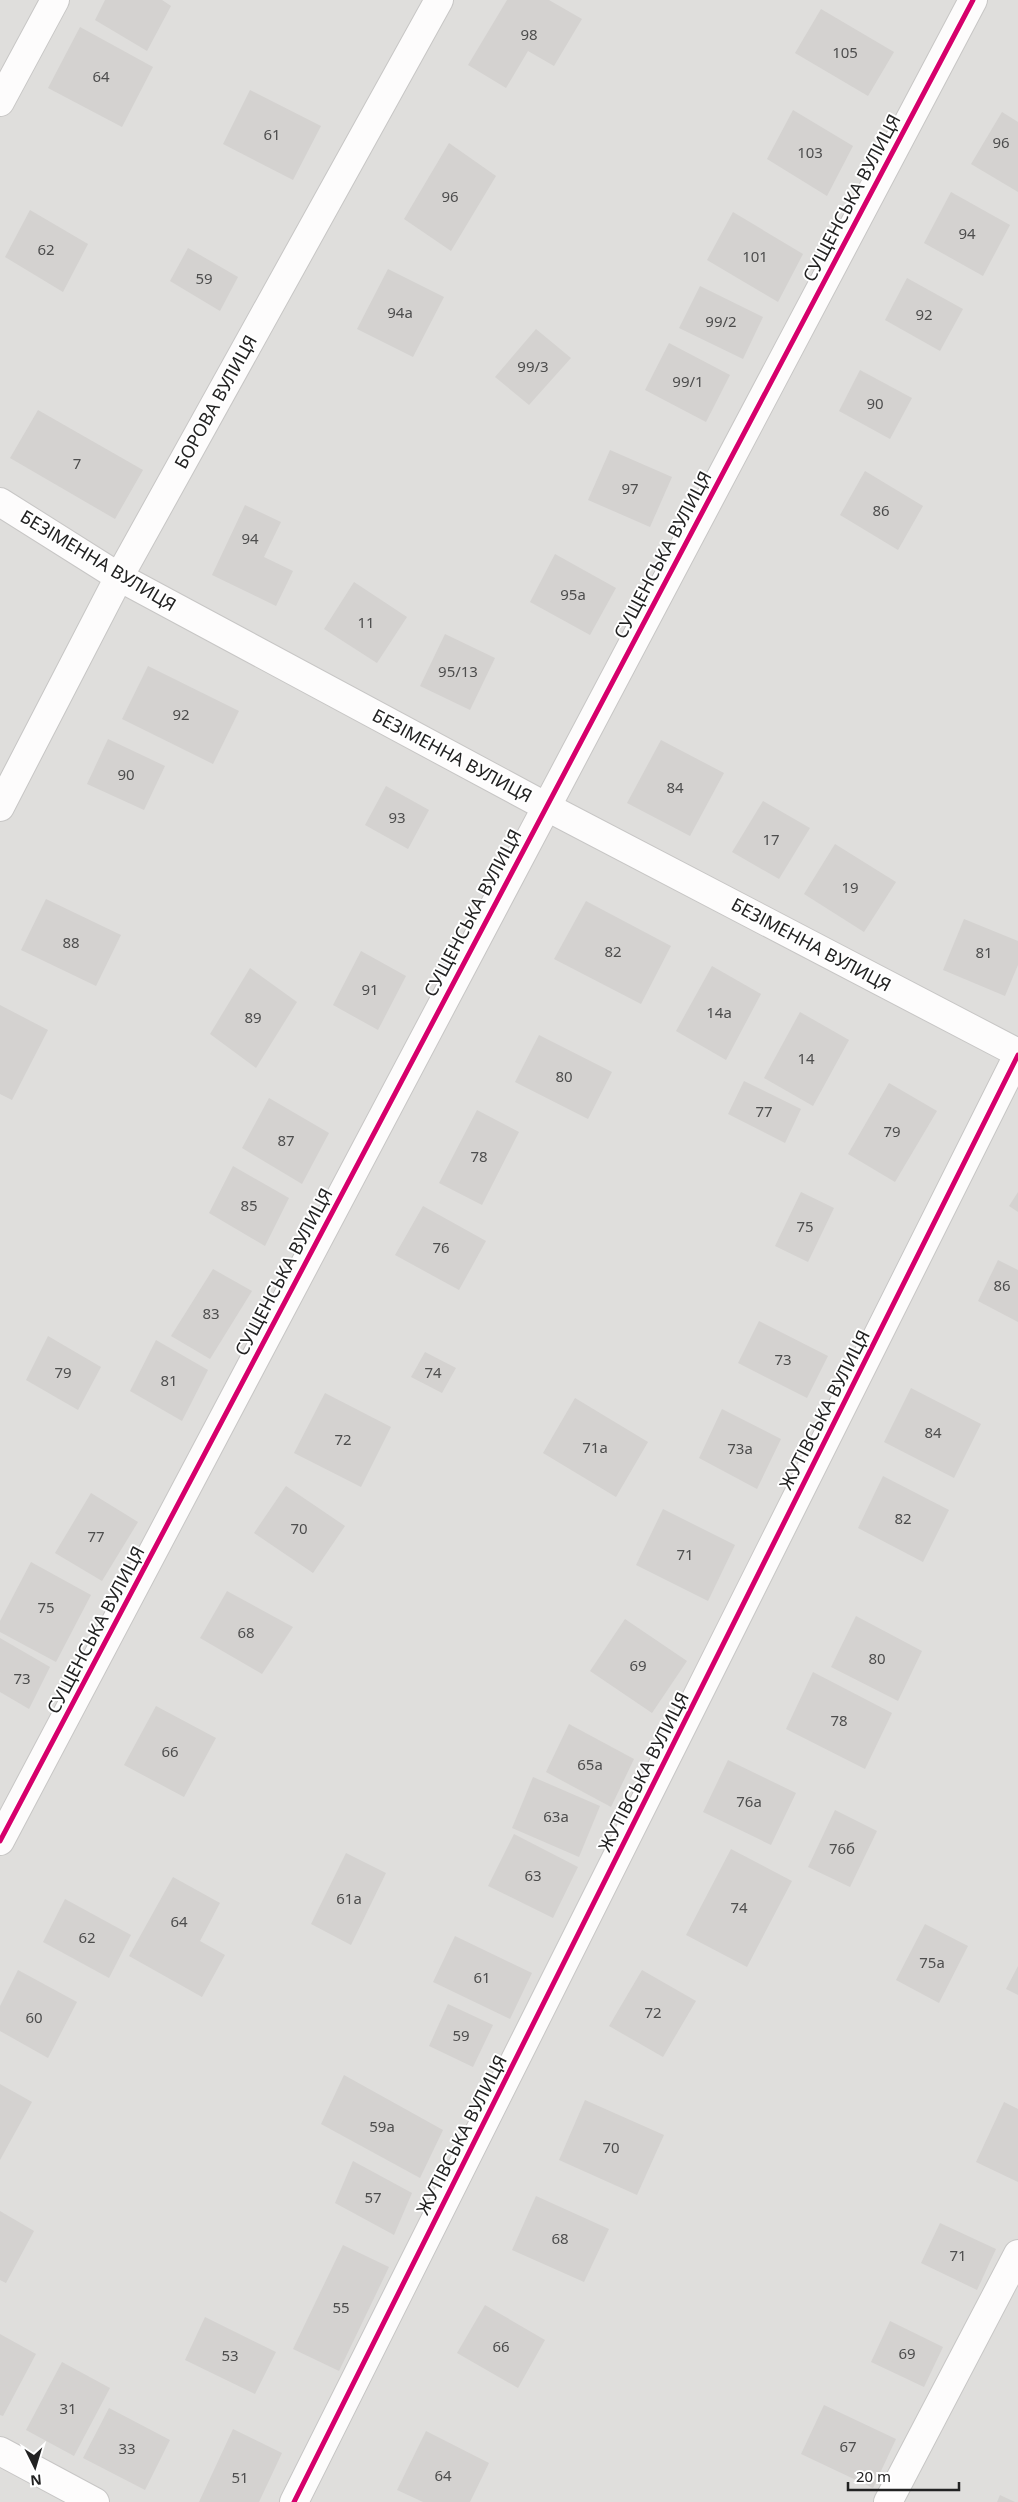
<svg xmlns="http://www.w3.org/2000/svg" width="1018" height="2502" viewBox="0 0 1018 2502" font-family="'Noto Sans',sans-serif">
  <rect width="100%" height="100%" fill="#efeeeb"/>
  <!-- residential -->
  <rect fill="#dfdedc" x="0" y="0" width="1018" height="2502"/>
  <!-- building -->
  <g fill="#d4d2d0">
    <polygon points="105,0 162,0 171,6 147,51 95,20"/>
    <polygon points="507,0 549,0 582,19 554,66 528,51 506,88 468,65"/>
    <polygon points="821,9 894,52 868,96 795,53"/>
    <polygon points="80,27 153,67 122,127 48,88"/>
    <polygon points="250,90 321,126 293,180 223,144"/>
    <polygon points="793,110 853,146 827,196 767,159"/>
    <polygon points="1002,112 1018,122 1018,192 971,164"/>
    <polygon points="449,143 496,176 451,251 404,219"/>
    <polygon points="951,192 1010,225 983,276 924,243"/>
    <polygon points="30,210 88,244 63,292 5,257"/>
    <polygon points="733,212 803,254 778,302 707,260"/>
    <polygon points="188,248 238,277 220,311 170,281"/>
    <polygon points="388,269 444,297 413,357 357,329"/>
    <polygon points="907,278 963,309 940,351 885,320"/>
    <polygon points="700,286 763,317 743,359 679,328"/>
    <polygon points="536,329 571,358 529,405 495,377"/>
    <polygon points="669,343 730,375 706,422 645,390"/>
    <polygon points="860,370 912,398 890,439 839,411"/>
    <polygon points="38,410 143,470 115,519 10,458"/>
    <polygon points="610,450 672,477 650,527 588,500"/>
    <polygon points="865,471 923,506 898,550 840,515"/>
    <polygon points="245,505 281,522 264,557 293,571 276,606 212,575"/>
    <polygon points="555,554 616,588 590,635 530,602"/>
    <polygon points="354,582 407,617 377,663 324,629"/>
    <polygon points="445,634 495,658 470,710 420,686"/>
    <polygon points="148,666 239,711 213,764 122,719"/>
    <polygon points="108,739 165,766 144,810 87,784"/>
    <polygon points="661,740 724,773 690,836 627,803"/>
    <polygon points="386,786 429,810 408,849 365,825"/>
    <polygon points="763,801 810,828 779,879 732,852"/>
    <polygon points="835,844 896,882 864,932 804,894"/>
    <polygon points="46,899 121,935 96,986 21,950"/>
    <polygon points="586,901 671,946 641,1004 554,959"/>
    <polygon points="964,919 1018,941 1018,965 1005,996 943,970"/>
    <polygon points="361,951 406,976 378,1030 333,1005"/>
    <polygon points="712,966 761,994 726,1060 676,1031"/>
    <polygon points="250,968 297,1002 256,1068 210,1034"/>
    <polygon points="0,1005 48,1030 12,1100 0,1094"/>
    <polygon points="800,1012 849,1040 813,1106 764,1078"/>
    <polygon points="539,1035 612,1072 588,1119 515,1082"/>
    <polygon points="744,1081 801,1109 785,1143 728,1114"/>
    <polygon points="889,1083 937,1111 895,1182 848,1154"/>
    <polygon points="269,1098 329,1133 302,1184 242,1148"/>
    <polygon points="477,1110 519,1132 482,1205 439,1183"/>
    <polygon points="233,1166 289,1198 265,1246 209,1213"/>
    <polygon points="801,1192 834,1208 808,1262 775,1246"/>
    <polygon points="1018,1192 1018,1212 1009,1206"/>
    <polygon points="423,1206 486,1241 459,1290 395,1255"/>
    <polygon points="998,1260 1018,1270 1018,1322 978,1301"/>
    <polygon points="213,1269 252,1291 210,1359 171,1336"/>
    <polygon points="759,1321 828,1356 807,1398 738,1363"/>
    <polygon points="48,1336 101,1367 78,1410 26,1380"/>
    <polygon points="156,1340 208,1370 182,1421 130,1391"/>
    <polygon points="425,1352 456,1368 442,1393 411,1377"/>
    <polygon points="911,1388 981,1424 954,1478 884,1442"/>
    <polygon points="325,1393 391,1427 361,1487 294,1453"/>
    <polygon points="575,1398 648,1442 616,1497 543,1453"/>
    <polygon points="722,1409 781,1439 757,1489 699,1458"/>
    <polygon points="883,1476 949,1510 923,1562 858,1528"/>
    <polygon points="286,1486 345,1526 313,1573 254,1533"/>
    <polygon points="91,1493 138,1522 102,1581 55,1553"/>
    <polygon points="663,1509 735,1545 708,1601 636,1565"/>
    <polygon points="31,1562 91,1595 56,1662 0,1632 0,1621"/>
    <polygon points="227,1591 293,1627 262,1674 200,1638"/>
    <polygon points="856,1616 922,1651 898,1701 831,1667"/>
    <polygon points="625,1619 687,1661 652,1713 590,1671"/>
    <polygon points="0,1638 50,1667 29,1709 0,1692"/>
    <polygon points="813,1672 892,1713 865,1769 786,1729"/>
    <polygon points="156,1706 216,1738 184,1797 124,1765"/>
    <polygon points="569,1724 634,1759 611,1807 546,1772"/>
    <polygon points="728,1760 796,1793 771,1845 703,1812"/>
    <polygon points="533,1777 600,1806 579,1857 512,1828"/>
    <polygon points="835,1810 877,1831 850,1887 808,1867"/>
    <polygon points="514,1834 578,1867 553,1918 488,1886"/>
    <polygon points="731,1849 792,1881 747,1967 686,1935"/>
    <polygon points="346,1853 386,1873 351,1945 311,1924"/>
    <polygon points="173,1877 220,1903 200,1941 225,1955 202,1997 129,1956"/>
    <polygon points="65,1899 131,1935 109,1978 43,1942"/>
    <polygon points="925,1924 968,1946 939,2003 896,1980"/>
    <polygon points="455,1936 532,1973 510,2019 433,1982"/>
    <polygon points="1018,1966 1018,1995 1006,1989"/>
    <polygon points="18,1970 77,2002 48,2058 0,2031 0,2006"/>
    <polygon points="642,1970 696,2001 663,2057 609,2026"/>
    <polygon points="448,2004 493,2025 473,2067 429,2046"/>
    <polygon points="344,2075 443,2130 420,2178 321,2124"/>
    <polygon points="0,2084 32,2102 0,2160"/>
    <polygon points="585,2100 664,2135 637,2195 559,2160"/>
    <polygon points="1004,2102 1018,2109 1018,2182 976,2162"/>
    <polygon points="353,2161 412,2193 394,2235 335,2203"/>
    <polygon points="536,2196 609,2229 584,2282 512,2250"/>
    <polygon points="0,2211 34,2231 6,2283 0,2280"/>
    <polygon points="940,2223 996,2249 977,2290 921,2263"/>
    <polygon points="343,2245 389,2267 339,2371 293,2349"/>
    <polygon points="485,2305 545,2340 518,2388 457,2353"/>
    <polygon points="205,2317 276,2352 255,2394 185,2360"/>
    <polygon points="890,2321 943,2347 924,2387 871,2362"/>
    <polygon points="0,2334 36,2354 3,2416 0,2415"/>
    <polygon points="62,2362 110,2388 74,2456 26,2430"/>
    <polygon points="824,2405 896,2439 873,2488 801,2454"/>
    <polygon points="109,2408 170,2440 145,2490 83,2458"/>
    <polygon points="233,2429 282,2453 259,2502 199,2502"/>
    <polygon points="426,2431 489,2463 470,2502 423,2502 397,2490"/>
    <polygon points="1000,2495 1015,2502 997,2502"/>
  </g>
  <g fill="none" stroke-linecap="round" stroke-linejoin="round">
    <!-- minor casing -->
    <g stroke="#c7c6c5" stroke-width="30">
      <g id="minor">
        <polyline points="0,102 55,0"/>
        <polyline points="0,502 119,577 545,806 1018,1053"/>
        <polyline points="0,807 119,577 439,0"/>
        <polyline points="0,1841 973,0"/>
        <polyline points="0,2451 95,2502"/>
        <polyline points="294,2502 1018,1055"/>
        <polyline points="888,2502 1018,2254"/>
      </g>
    </g>
    <!-- minor -->
    <use href="#minor" stroke="#fdfcfc" stroke-width="28"/>
    <!-- cycleway casing -->
    <g stroke="#fff" stroke-width="8">
      <g id="cycleway">
        <polyline points="0,1841 973,0"/>
        <polyline points="294,2502 1018,1055"/>
      </g>
    </g>
    <!-- cycleway -->
    <use href="#cycleway" stroke="#d6006c" stroke-width="5"/>
  </g>
  <g text-anchor="middle" stroke-width="4" stroke-linejoin="round" paint-order="stroke">
    <!-- number labels -->
    <g font-size="15" fill="#4e4e4e">
      <text x="529" y="40">98</text>
      <text x="845" y="58">105</text>
      <text x="101" y="82">64</text>
      <text x="272" y="140">61</text>
      <text x="1001" y="148">96</text>
      <text x="810" y="158">103</text>
      <text x="450" y="202">96</text>
      <text x="967" y="239">94</text>
      <text x="46" y="255">62</text>
      <text x="755" y="262">101</text>
      <text x="204" y="284">59</text>
      <text x="400" y="318">94а</text>
      <text x="924" y="320">92</text>
      <text x="721" y="327">99/2</text>
      <text x="533" y="372">99/3</text>
      <text x="688" y="387">99/1</text>
      <text x="875" y="409">90</text>
      <text x="77" y="469">7</text>
      <text x="630" y="494">97</text>
      <text x="881" y="516">86</text>
      <text x="250" y="544">94</text>
      <text x="573" y="600">95а</text>
      <text x="366" y="628">11</text>
      <text x="458" y="677">95/13</text>
      <text x="181" y="720">92</text>
      <text x="126" y="780">90</text>
      <text x="675" y="793">84</text>
      <text x="397" y="823">93</text>
      <text x="771" y="845">17</text>
      <text x="850" y="893">19</text>
      <text x="71" y="948">88</text>
      <text x="613" y="957">82</text>
      <text x="984" y="958">81</text>
      <text x="370" y="995">91</text>
      <text x="719" y="1018">14а</text>
      <text x="253" y="1023">89</text>
      <text x="806" y="1064">14</text>
      <text x="564" y="1082">80</text>
      <text x="764" y="1117">77</text>
      <text x="892" y="1137">79</text>
      <text x="286" y="1146">87</text>
      <text x="479" y="1162">78</text>
      <text x="249" y="1211">85</text>
      <text x="805" y="1232">75</text>
      <text x="441" y="1253">76</text>
      <text x="1002" y="1291">86</text>
      <text x="211" y="1319">83</text>
      <text x="783" y="1365">73</text>
      <text x="63" y="1378">79</text>
      <text x="433" y="1378">74</text>
      <text x="169" y="1386">81</text>
      <text x="933" y="1438">84</text>
      <text x="343" y="1445">72</text>
      <text x="595" y="1453">71а</text>
      <text x="740" y="1454">73а</text>
      <text x="903" y="1524">82</text>
      <text x="299" y="1534">70</text>
      <text x="96" y="1542">77</text>
      <text x="685" y="1560">71</text>
      <text x="46" y="1613">75</text>
      <text x="246" y="1638">68</text>
      <text x="877" y="1664">80</text>
      <text x="638" y="1671">69</text>
      <text x="22" y="1684">73</text>
      <text x="839" y="1726">78</text>
      <text x="170" y="1757">66</text>
      <text x="590" y="1770">65а</text>
      <text x="749" y="1807">76а</text>
      <text x="556" y="1822">63а</text>
      <text x="842" y="1854">76б</text>
      <text x="533" y="1881">63</text>
      <text x="349" y="1904">61а</text>
      <text x="739" y="1913">74</text>
      <text x="179" y="1927">64</text>
      <text x="87" y="1943">62</text>
      <text x="932" y="1968">75а</text>
      <text x="482" y="1983">61</text>
      <text x="653" y="2018">72</text>
      <text x="34" y="2023">60</text>
      <text x="461" y="2041">59</text>
      <text x="382" y="2132">59а</text>
      <text x="611" y="2153">70</text>
      <text x="373" y="2203">57</text>
      <text x="560" y="2244">68</text>
      <text x="958" y="2261">71</text>
      <text x="341" y="2313">55</text>
      <text x="501" y="2352">66</text>
      <text x="907" y="2359">69</text>
      <text x="230" y="2361">53</text>
      <text x="68" y="2414">31</text>
      <text x="848" y="2452">67</text>
      <text x="127" y="2454">33</text>
      <text x="443" y="2481">64</text>
      <text x="240" y="2483">51</text>
    </g>
    <!-- street labels -->
    <g font-size="18" fill="#222" stroke="#fff">
      <text transform="translate(852 198) rotate(-62)" y="6">СУЩЕНСЬКА ВУЛИЦЯ</text>
      <text transform="translate(216 402) rotate(-61)" y="6">БОРОВА ВУЛИЦЯ</text>
      <text transform="translate(663 555) rotate(-62)" y="6">СУЩЕНСЬКА ВУЛИЦЯ</text>
      <text transform="translate(98 561) rotate(31)" y="6">БЕЗІМЕННА ВУЛИЦЯ</text>
      <text transform="translate(452 756) rotate(28)" y="6">БЕЗІМЕННА ВУЛИЦЯ</text>
      <text transform="translate(473 913) rotate(-62)" y="6">СУЩЕНСЬКА ВУЛИЦЯ</text>
      <text transform="translate(811 945) rotate(28)" y="6">БЕЗІМЕННА ВУЛИЦЯ</text>
      <text transform="translate(284 1272) rotate(-62)" y="6">СУЩЕНСЬКА ВУЛИЦЯ</text>
      <text transform="translate(825 1410) rotate(-63)" y="6">ЖУТІВСЬКА ВУЛИЦЯ</text>
      <text transform="translate(96 1630) rotate(-62)" y="6">СУЩЕНСЬКА ВУЛИЦЯ</text>
      <text transform="translate(644 1772) rotate(-63)" y="6">ЖУТІВСЬКА ВУЛИЦЯ</text>
      <text transform="translate(462 2135) rotate(-63)" y="6">ЖУТІВСЬКА ВУЛИЦЯ</text>
    </g>
  </g>
  <!-- north arrow -->
  <g transform="translate(35 2467) rotate(175)" stroke="#ffffff" stroke-width="4" paint-order="stroke">
  <path d="M0-4L9 19L0 12L-9 19Z" fill="#222222"/>
  <text y="-8" font-size="14" font-weight="bold" text-anchor="middle" fill="#222222">N</text>
  </g>
  <!-- scale -->
  <path d="M848 2482v8h111v-8" fill="none" stroke="#222222" stroke-width="2.5"/>
  <text x="856" y="2482" font-size="15" fill="#222222" stroke="#ffffff" stroke-width="4" paint-order="stroke">20 m</text>
</svg>
